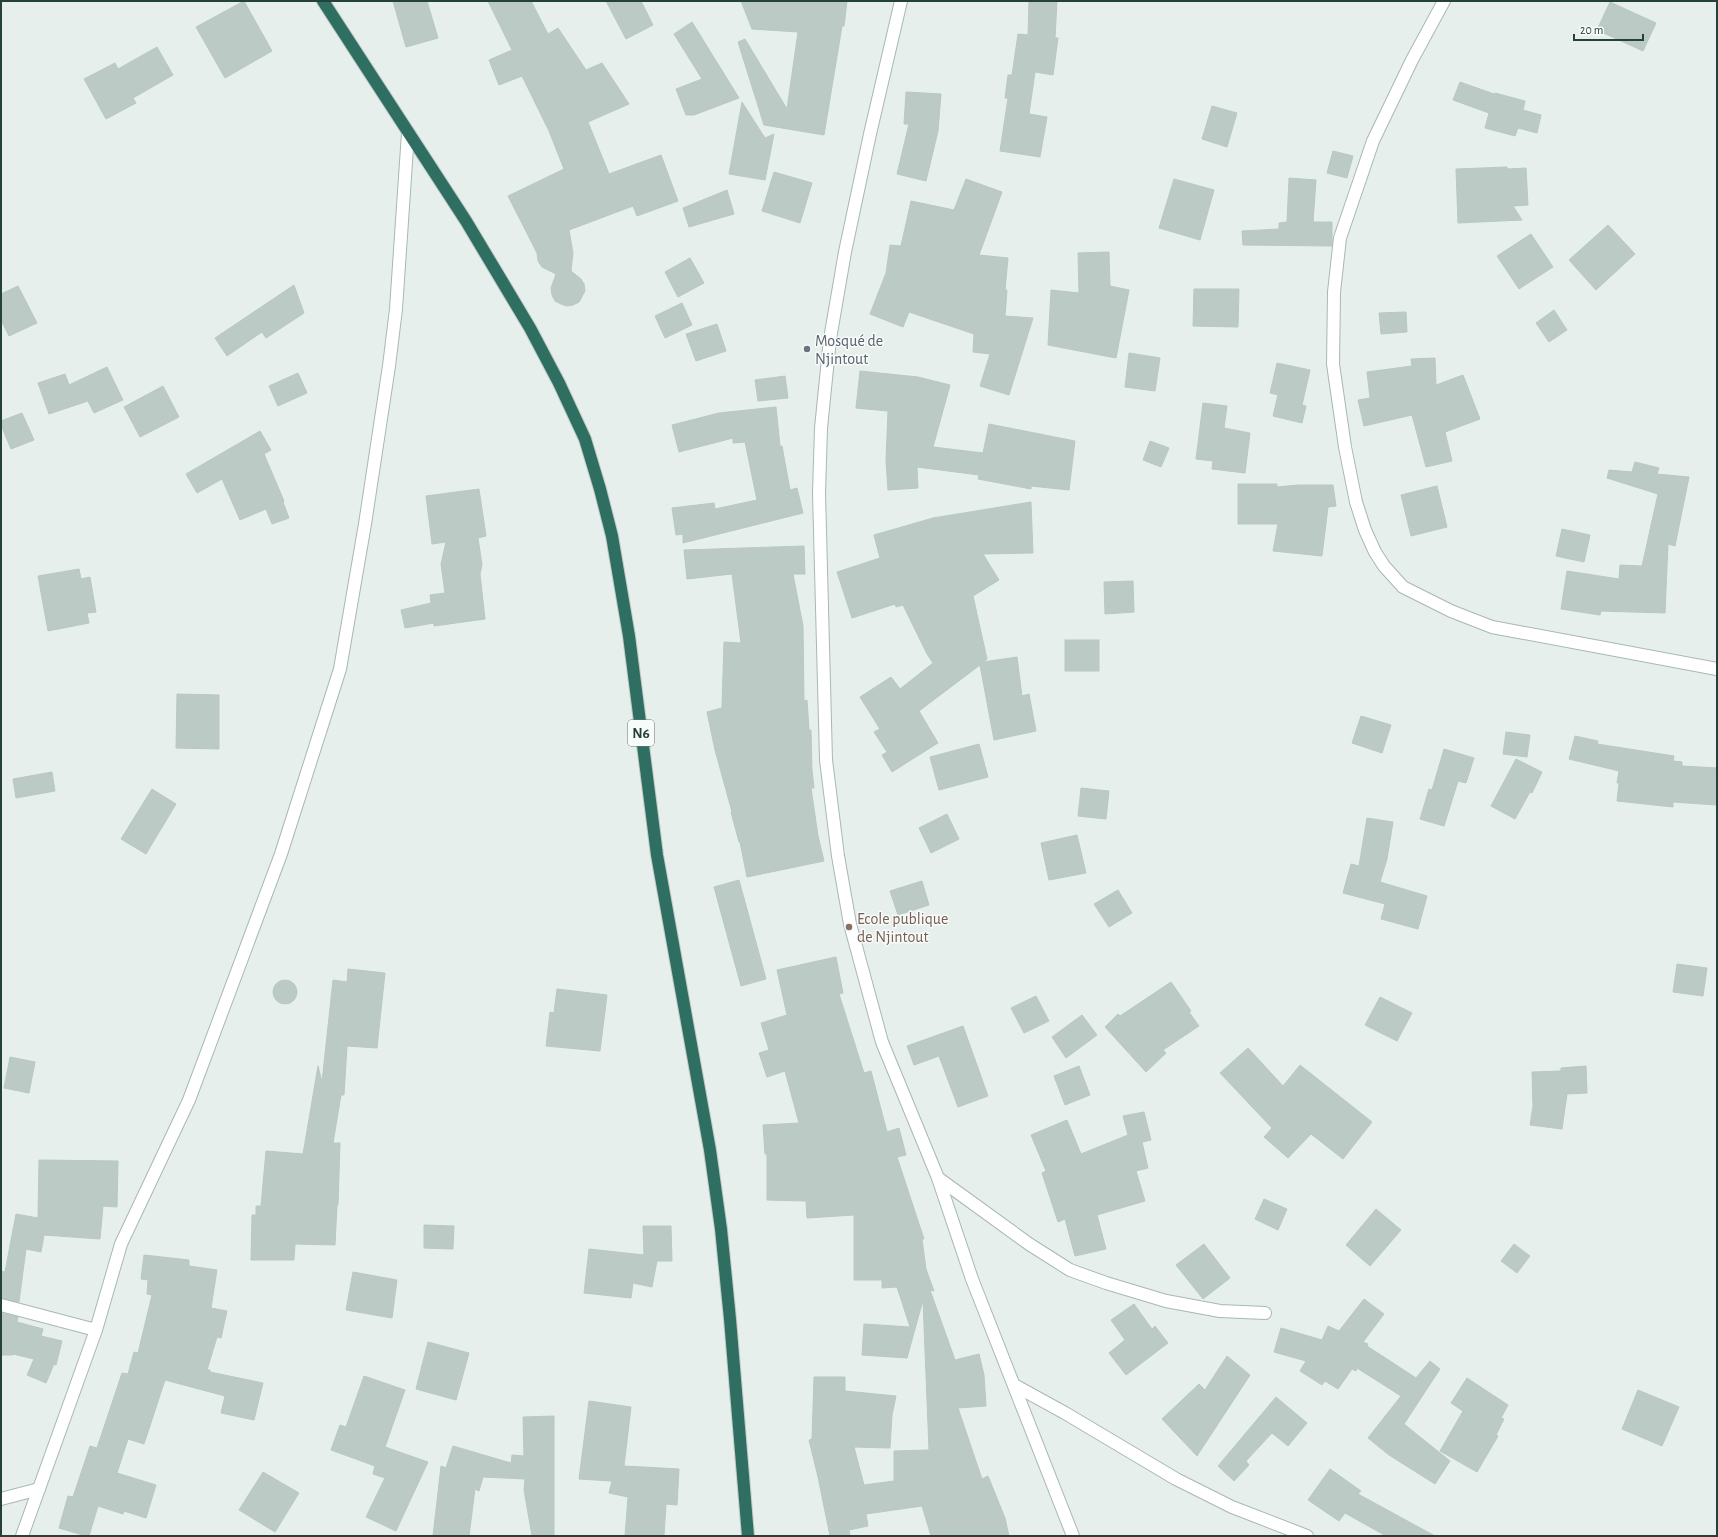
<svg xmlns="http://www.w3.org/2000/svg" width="1718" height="1537" viewBox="0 0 1718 1537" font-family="'Alegreya Sans',sans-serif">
  <rect width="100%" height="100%" fill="#e6efeb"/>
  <!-- building -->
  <g fill="#bbcac4" stroke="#b8c9c2">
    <polygon points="244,1 272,51 225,78 196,27"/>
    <polygon points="393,1 427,1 438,38 406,47"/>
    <polygon points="488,1 531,1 548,34 558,28 586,70 602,63 629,104 588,122 609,174 661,155 678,201 637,216 633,206 569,230 573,253 571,271 581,279 584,284 585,291 579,302 573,305 567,306 561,304 555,301 552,295 551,288 556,274 542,267 538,261 537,253 508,196 564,169 549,131 522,76 499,85 489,60 512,50"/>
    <polygon points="606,1 641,1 653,25 626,39"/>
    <polygon points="741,1 847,1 844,26 842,26 824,135 764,125 738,42 745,39 787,109 798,32 752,29"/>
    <polygon points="1029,1 1057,1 1055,38 1058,38 1053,75 1035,72 1029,114 1047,117 1040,157 1000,151 1008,98 1005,98 1008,75 1012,75 1018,34 1028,35"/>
    <polygon points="1610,2 1656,23 1643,51 1597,30"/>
    <polygon points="692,22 739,98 694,115 686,115 676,89 702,79 674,34"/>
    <polygon points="157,47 173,75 133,98 136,103 106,119 84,79 115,63 118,69"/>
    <polygon points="1460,82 1494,94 1495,93 1525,101 1523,110 1541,115 1537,133 1518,128 1515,136 1485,128 1489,113 1453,100"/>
    <polygon points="906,92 941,94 938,131 926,181 897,174 909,124 904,124"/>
    <polygon points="742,102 765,138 774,134 765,180 729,174"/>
    <polygon points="1212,106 1237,113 1227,147 1202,139"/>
    <polygon points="1333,151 1353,156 1347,178 1327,173"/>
    <polygon points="1507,167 1507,169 1526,168 1528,205 1513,206 1522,220 1458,223 1456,169"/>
    <polygon points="774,172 812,183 800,223 762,211"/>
    <polygon points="1289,178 1316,180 1313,222 1332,222 1332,246 1243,245 1242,231 1279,229 1279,223 1287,222"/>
    <polygon points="966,179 1002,192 979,255 1008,258 1005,290 1007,290 1005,316 1033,318 1009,395 980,386 990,354 973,352 974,334 909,312 903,327 870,314 886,273 890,245 901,246 911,201 954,210"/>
    <polygon points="1174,179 1214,190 1200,240 1159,228"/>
    <polygon points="727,190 734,214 689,227 683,208"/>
    <polygon points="1608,225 1635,254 1596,290 1569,260"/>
    <polygon points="1531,234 1553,267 1519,289 1497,256"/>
    <polygon points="1109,252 1110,286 1129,290 1116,358 1048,345 1051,290 1079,293 1078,253"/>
    <polygon points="690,258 704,283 678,297 665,272"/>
    <polygon points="294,285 304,313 266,338 262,332 227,356 215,338"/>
    <polygon points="18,286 37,323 9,336 1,320 1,294"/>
    <polygon points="1194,289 1239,289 1238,327 1193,326"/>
    <polygon points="682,303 692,325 665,338 655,316"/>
    <polygon points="1554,310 1567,330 1549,342 1536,323"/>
    <polygon points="1406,312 1407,332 1381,334 1379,313"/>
    <polygon points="717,324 726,351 696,361 686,334"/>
    <polygon points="1129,353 1160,358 1155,391 1125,387"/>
    <polygon points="1435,358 1436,385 1463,375 1480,419 1445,432 1452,461 1426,467 1412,415 1364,426 1358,400 1370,398 1367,372 1412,366 1411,359"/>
    <polygon points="1277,363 1310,370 1302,405 1306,406 1302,423 1273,416 1278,395 1270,393"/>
    <polygon points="107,367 123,400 94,413 88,401 49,414 38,383 65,374 69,385"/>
    <polygon points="860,371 918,377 950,385 933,447 983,453 989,424 1075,441 1069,490 1031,486 1031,489 978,479 979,475 917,467 918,488 888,490 886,461 888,411 856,408"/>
    <polygon points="298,373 307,393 278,406 269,386"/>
    <polygon points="785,376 788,398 758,401 755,380"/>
    <polygon points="163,386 179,417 140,437 124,407"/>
    <polygon points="1203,403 1227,406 1224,428 1250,433 1245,473 1212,469 1213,461 1196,459"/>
    <polygon points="776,407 780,446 782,446 790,490 797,488 803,513 683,543 683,534 676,535 672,508 714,503 715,509 757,500 745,442 733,443 733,438 679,452 672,425 719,413"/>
    <polygon points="22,413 34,440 11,449 1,425 1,421"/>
    <polygon points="260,431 271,450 264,454 284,501 283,502 289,518 272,524 266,509 240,520 222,479 197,493 186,474"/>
    <polygon points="1150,441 1169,448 1161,467 1143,460"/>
    <polygon points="1635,462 1659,468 1657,474 1689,477 1675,546 1668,544 1665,613 1601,611 1600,615 1561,609 1567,571 1619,579 1620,565 1642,566 1658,494 1607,478 1609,470 1632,472"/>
    <polygon points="1238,484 1277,484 1277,487 1298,485 1333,485 1336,506 1328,507 1322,556 1273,551 1278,524 1238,524"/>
    <polygon points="1437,486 1447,527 1411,536 1401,495"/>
    <polygon points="479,489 486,536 478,538 482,565 480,574 485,619 434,626 434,623 405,628 401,610 431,603 430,595 445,593 441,564 446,542 432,544 426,496"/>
    <polygon points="1031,502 1033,553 983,554 999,580 973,596 987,659 983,662 1017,657 1022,696 1029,694 1036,731 994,740 980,665 919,711 938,743 892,772 882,755 887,752 874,732 880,729 860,697 891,677 900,689 933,663 927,654 903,605 896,607 895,604 852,618 837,572 880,558 874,535 933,518"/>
    <polygon points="1562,529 1590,535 1584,562 1556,556"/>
    <polygon points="804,546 805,574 793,574 803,626 804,701 807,700 809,730 811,730 812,770 814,788 811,788 818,836 824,861 747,877 740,842 739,842 731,812 732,812 715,750 707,712 722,708 724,642 741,643 732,574 687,579 684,550"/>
    <polygon points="79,569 81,579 90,577 96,612 87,613 89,623 48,631 38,576"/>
    <polygon points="1133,581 1134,612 1105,614 1104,582"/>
    <rect x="1065" y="640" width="34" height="31"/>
    <polygon points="177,694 219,695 219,749 176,748"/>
    <polygon points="1361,716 1391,725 1382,753 1352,743"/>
    <polygon points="1506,732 1530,735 1527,757 1503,754"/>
    <polygon points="1575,736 1598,741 1597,744 1674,756 1673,761 1682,762 1682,766 1717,768 1717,805 1673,802 1673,807 1617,801 1619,783 1617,783 1619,771 1569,759"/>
    <polygon points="979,744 988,777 939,790 930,757"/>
    <polygon points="1444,749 1474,758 1466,783 1458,781 1444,826 1420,819 1429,789 1432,790"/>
    <polygon points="1516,759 1542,772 1532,793 1530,792 1515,819 1491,806"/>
    <polygon points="52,772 55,791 16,798 13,779"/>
    <polygon points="1081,788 1109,791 1106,819 1078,816"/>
    <polygon points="152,789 176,804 146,854 121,839"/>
    <polygon points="947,814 959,839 931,853 919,828"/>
    <polygon points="1367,818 1393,822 1387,859 1380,882 1427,896 1418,929 1381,919 1385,904 1343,893 1351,864 1359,866"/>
    <polygon points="1077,835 1086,873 1049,880 1041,843"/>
    <polygon points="739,880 766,979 741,986 714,887"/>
    <polygon points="922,881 929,905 898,915 890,891"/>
    <polygon points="1118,890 1132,913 1109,927 1094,904"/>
    <polygon points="836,957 843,993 839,994 864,1073 871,1071 887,1132 899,1128 906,1155 897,1157 924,1239 922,1239 926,1269 934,1291 930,1290 955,1360 979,1354 984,1375 986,1406 958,1408 982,1479 988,1476 1005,1518 1009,1536 931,1536 922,1506 866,1514 868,1526 849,1530 850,1536 830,1536 818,1477 809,1440 812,1439 814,1377 845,1377 845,1391 896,1396 892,1415 890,1448 854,1447 864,1485 894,1481 894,1451 929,1450 923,1300 907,1358 862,1355 864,1324 910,1327 897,1287 882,1288 882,1280 854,1280 854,1215 807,1218 806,1201 767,1200 767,1154 765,1154 763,1125 799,1123 785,1071 767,1077 759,1053 769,1050 761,1023 787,1015 777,970"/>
    <polygon points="1677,964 1707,968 1703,996 1673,992"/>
    <polygon points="348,969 385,973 377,1048 347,1046 344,1095 341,1095 333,1143 340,1143 338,1205 337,1205 335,1245 295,1244 294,1260 251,1260 252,1215 256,1215 256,1206 261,1206 266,1151 303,1154 318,1066 322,1082 333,980 347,982"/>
    <circle cx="285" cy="992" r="12"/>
    <polygon points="1171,982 1191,1011 1189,1012 1199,1026 1163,1050 1166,1053 1146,1072 1105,1027 1118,1014 1120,1016"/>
    <polygon points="557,989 607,995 600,1051 546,1046 550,1012 554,1013"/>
    <polygon points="1036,996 1049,1021 1024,1033 1011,1008"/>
    <polygon points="1380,997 1412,1013 1397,1041 1365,1025"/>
    <polygon points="1082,1015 1097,1035 1066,1058 1052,1037"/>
    <polygon points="963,1026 988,1096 958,1107 939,1056 914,1065 907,1046"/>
    <polygon points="1248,1048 1283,1086 1300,1065 1372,1122 1343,1159 1311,1134 1288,1158 1264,1137 1272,1128 1220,1073"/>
    <polygon points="10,1057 35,1062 29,1093 4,1088"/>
    <polygon points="1079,1066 1090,1095 1065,1105 1054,1076"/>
    <polygon points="1586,1066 1587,1093 1567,1094 1562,1129 1530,1125 1533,1106 1532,1072 1561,1071 1561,1068"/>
    <polygon points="1144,1112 1151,1140 1142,1142 1148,1168 1136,1171 1145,1201 1097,1215 1106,1249 1075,1256 1065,1219 1058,1222 1042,1173 1046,1171 1031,1135 1067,1120 1081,1154 1128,1135 1123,1116"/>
    <polygon points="39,1160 118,1161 117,1207 103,1206 100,1239 44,1235 41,1252 26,1249 19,1302 1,1298 1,1271 5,1272 16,1214 38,1218"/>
    <polygon points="1264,1199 1287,1209 1278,1230 1255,1219"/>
    <polygon points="1376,1209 1401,1230 1370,1266 1346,1245"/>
    <polygon points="424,1225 454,1226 453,1249 424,1248"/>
    <polygon points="643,1226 671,1226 672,1261 657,1261 652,1287 633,1283 631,1298 584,1293 589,1249 644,1255"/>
    <polygon points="1204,1244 1230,1278 1203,1299 1176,1265"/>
    <polygon points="1514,1244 1530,1256 1517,1273 1501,1261"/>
    <polygon points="144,1255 189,1260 189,1266 217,1270 211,1308 227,1311 221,1338 217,1337 207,1370 210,1370 210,1372 263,1383 254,1420 221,1413 225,1396 165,1380 144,1444 128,1439 117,1473 156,1485 146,1518 124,1511 123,1514 98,1506 89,1536 86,1536 59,1528 68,1496 73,1497 90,1446 97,1448 122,1373 128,1374 134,1352 138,1353 152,1295 147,1294 148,1280 141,1279"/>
    <polygon points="353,1272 397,1280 392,1318 346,1310"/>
    <polygon points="1364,1299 1384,1314 1363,1342 1368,1344 1367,1346 1416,1378 1430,1361 1440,1369 1404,1424 1450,1461 1435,1484 1389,1455 1368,1438 1401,1396 1357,1368 1356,1371 1352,1369 1338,1389 1325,1381 1322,1385 1300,1371 1306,1361 1274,1352 1281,1328 1322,1340 1328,1326 1339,1331"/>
    <polygon points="1134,1304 1152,1329 1155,1326 1168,1343 1126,1375 1109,1353 1125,1340 1111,1320"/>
    <polygon points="1,1313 18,1317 17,1322 43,1329 41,1336 62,1341 56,1365 54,1364 46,1383 27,1375 34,1359 13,1354 13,1355 1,1355"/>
    <polygon points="428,1342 469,1353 456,1400 416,1389"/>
    <polygon points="1227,1356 1250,1375 1197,1456 1162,1419 1199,1384 1205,1390"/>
    <polygon points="364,1376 405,1390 385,1447 428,1462 396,1531 366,1517 385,1478 373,1474 375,1466 331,1450 340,1425 346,1427"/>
    <polygon points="1467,1378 1508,1405 1501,1418 1504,1419 1496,1435 1498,1436 1477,1472 1440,1451 1463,1411 1451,1403"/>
    <polygon points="1638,1390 1679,1407 1662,1446 1622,1429"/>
    <polygon points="1276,1397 1307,1423 1288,1446 1272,1433 1246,1461 1249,1465 1234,1481 1218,1466"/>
    <polygon points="589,1401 631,1407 624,1466 679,1469 677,1505 666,1504 664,1536 625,1536 628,1497 609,1493 612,1481 579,1479"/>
    <polygon points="554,1416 554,1536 532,1536 524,1490 525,1479 483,1477 479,1491 475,1489 469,1536 433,1536 441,1466 446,1468 453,1446 511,1463 512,1455 524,1456 523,1417"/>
    <polygon points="1330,1469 1361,1491 1358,1494 1435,1536 1386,1536 1345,1513 1339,1521 1308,1500"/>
    <polygon points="263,1472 299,1493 275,1532 239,1510"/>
  </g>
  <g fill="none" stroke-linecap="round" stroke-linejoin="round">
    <!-- street casing -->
    <g stroke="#a8b8b2" stroke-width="14">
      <g id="street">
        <polyline points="901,1 870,134 845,252 830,339 821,428 819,493 826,760 838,856 850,924 882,1042 938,1178 972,1279 1073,1536"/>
        <polyline points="1444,1 1412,60 1373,141 1340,238 1334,292 1333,364 1345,447 1356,502 1365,530 1375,552 1384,566 1403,587 1451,611 1492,627 1717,669"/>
        <polyline points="938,1178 1029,1244 1070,1270 1106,1283 1166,1301 1220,1311 1265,1313"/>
        <polyline points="1,1305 96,1330"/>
        <polyline points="1014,1385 1065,1413 1176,1479 1232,1507 1307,1536"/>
        <polyline points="1,1499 39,1489"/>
        <polyline points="22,1536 96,1330 121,1244 189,1100 281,854 340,669 365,524 389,366 396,309 408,133"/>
      </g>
    </g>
    <!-- highway casing -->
    <g stroke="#c2cac8" stroke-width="14">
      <polyline id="highway" points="323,1 466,221 530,328 559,383 585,439 600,489 612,536 629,636 657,855 710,1150 721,1229 730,1319 748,1536"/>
    </g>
    <!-- street -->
    <use href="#street" stroke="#fff" stroke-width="12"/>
    <!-- highway -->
    <use href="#highway" stroke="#2f6f62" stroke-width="12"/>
  </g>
  <!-- markers -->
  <circle fill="#6b7280" stroke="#f7fbf9" stroke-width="1.5" cx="807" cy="349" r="4"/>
  <circle fill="#8d6e63" stroke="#f7fbf9" stroke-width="1.5" cx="849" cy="927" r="4"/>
  <g text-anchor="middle" stroke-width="3" stroke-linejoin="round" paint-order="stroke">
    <!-- shield labels -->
    <rect fill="#f7fbf9" stroke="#637a73" stroke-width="1" x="628" y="720" width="26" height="26" rx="3"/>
    <g font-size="15" font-weight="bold" fill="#24423a">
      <text x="641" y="738">N6</text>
    </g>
    <!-- worship labels -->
    <g font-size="16" fill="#5b616d" stroke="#f7fbf9" text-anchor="start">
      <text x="815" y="346">Mosqué de<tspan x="815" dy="18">Njintout</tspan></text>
    </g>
    <!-- education labels -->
    <g font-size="16" fill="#785e54" stroke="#f7fbf9" text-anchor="start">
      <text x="857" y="924">Ecole publique<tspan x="857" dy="18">de Njintout</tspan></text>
    </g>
  </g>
  <!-- border -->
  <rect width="1718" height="1537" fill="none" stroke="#24423a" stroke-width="4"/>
  <!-- scale -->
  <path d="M1574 34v6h69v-6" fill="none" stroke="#24423a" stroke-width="2"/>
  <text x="1580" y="34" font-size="12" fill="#24423a" stroke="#f7fbf9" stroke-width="3" paint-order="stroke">20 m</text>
</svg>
